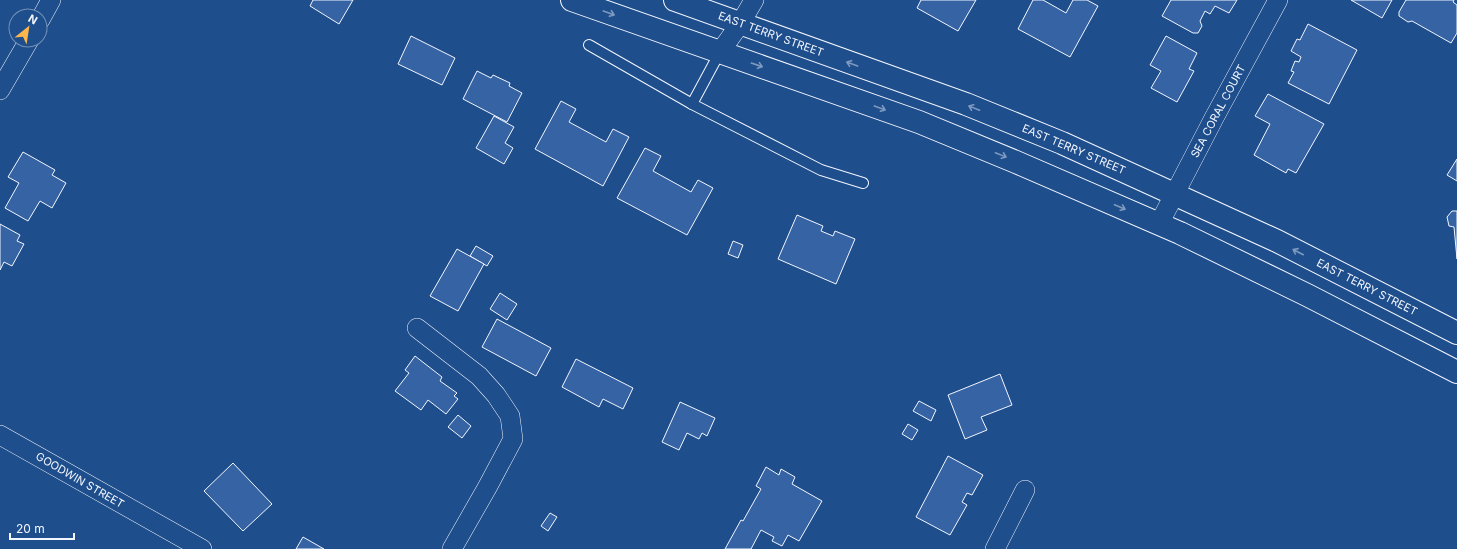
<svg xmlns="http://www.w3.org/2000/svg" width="1457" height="549" viewBox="0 0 1457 549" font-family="Inter,sans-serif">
  <rect width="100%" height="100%" fill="#1f4e8c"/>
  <!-- building -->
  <g fill="#3563a3" stroke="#f2f6ff">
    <polygon points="313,0 353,0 339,24 310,6"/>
    <polygon points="921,0 976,0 958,31 917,8"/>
    <polygon points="1033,0 1043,0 1066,13 1073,0 1087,0 1098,6 1070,57 1018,29"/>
    <polygon points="1171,0 1237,0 1229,13 1215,6 1210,14 1205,11 1200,21 1202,26 1198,33 1193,33 1162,16"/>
    <polygon points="1351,0 1392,0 1382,18"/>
    <polygon points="1406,0 1454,0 1453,2 1457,5 1457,33 1451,43 1412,21 1408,22 1399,16 1399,12"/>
    <polygon points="1308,24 1357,50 1329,104 1288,83 1294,72 1291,71 1295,61 1299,62 1301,57 1291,51 1297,39 1300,40"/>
    <polygon points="411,36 455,58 442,85 398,64"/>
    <polygon points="1166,36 1197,53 1189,69 1194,71 1177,102 1151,88 1161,71 1150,65"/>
    <polygon points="477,71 491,78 493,75 510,83 509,86 522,93 507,122 463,99"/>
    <polygon points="1268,94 1324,124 1296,173 1288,169 1286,173 1254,155 1270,124 1255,116"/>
    <polygon points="561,101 576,109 569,122 606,142 613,129 629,137 603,186 535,149"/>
    <polygon points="494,116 514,127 505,143 513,148 504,164 476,148"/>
    <polygon points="645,148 661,156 653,171 691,192 698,180 713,188 687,235 617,198"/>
    <polygon points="23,152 55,170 52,175 66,183 52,208 40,201 28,221 5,208 19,183 8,177"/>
    <polygon points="1457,159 1457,181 1447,175"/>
    <polygon points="1452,211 1457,211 1457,259 1454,227 1449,226 1447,217"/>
    <polygon points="797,215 823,226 821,231 833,236 835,231 855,239 836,284 778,259"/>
    <polygon points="0,224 20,235 17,241 24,244 12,266 4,262 0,270"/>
    <polygon points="733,241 743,245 738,258 728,254"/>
    <polygon points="476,246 493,256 487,266 470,256"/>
    <polygon points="457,249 484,264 458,311 430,296"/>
    <polygon points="500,293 517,304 507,320 490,309"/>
    <polygon points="497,319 551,348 536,376 482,347"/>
    <polygon points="415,356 442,377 440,381 457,393 454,396 458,399 446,414 428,400 421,410 395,391 409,373 405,370"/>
    <polygon points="576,359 633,388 623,409 603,399 599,407 562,387"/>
    <polygon points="1000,374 1012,405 981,417 987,430 965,439 948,395"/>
    <polygon points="919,401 936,410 931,421 913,411"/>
    <polygon points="680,402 715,418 707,436 702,433 699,439 687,433 679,450 662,442"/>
    <polygon points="458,415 471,426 462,438 448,427"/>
    <polygon points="908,424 918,430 912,440 902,434"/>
    <polygon points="948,456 983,475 972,495 967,493 962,502 967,505 950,535 916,517"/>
    <polygon points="233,463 272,504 243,531 204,491"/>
    <polygon points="766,467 779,475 781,469 795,477 792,484 822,501 799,541 788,535 782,546 772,541 774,537 761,530 751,549 725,549 741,520 743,521 761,489 756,486"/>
    <polygon points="550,513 557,517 548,531 541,526"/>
    <polygon points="303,537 324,549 296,549"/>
  </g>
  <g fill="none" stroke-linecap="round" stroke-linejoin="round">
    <!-- lane casing -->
    <g stroke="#f2f6ff" stroke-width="12">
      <g id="lane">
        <polyline points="589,45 692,104 821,170 863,183"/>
        <polyline points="692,104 720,52"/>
      </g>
    </g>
    <!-- street casing -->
    <g stroke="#f2f6ff" stroke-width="20">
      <g id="street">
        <polyline points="40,20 51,0"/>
        <polyline points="720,52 740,24 754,0"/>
        <polyline points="0,90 29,40"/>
        <polyline points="1159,224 1214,118 1278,0"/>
        <polyline points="417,328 479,376 496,395 510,416 513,439 488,486 452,549"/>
        <polyline points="0,435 202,549"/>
        <polyline points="995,549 1025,490"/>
      </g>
    </g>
    <!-- secondary casing -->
    <g stroke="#f2f6ff" stroke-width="24">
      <g id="secondary">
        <polyline points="572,0 919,122 1016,162 1180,233 1307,295 1457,372"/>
        <polyline points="675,0 966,104 1062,143 1277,241 1457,333"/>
      </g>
    </g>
    <!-- lane -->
    <use href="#lane" stroke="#1f4e8c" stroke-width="10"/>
    <!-- street -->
    <use href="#street" stroke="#1f4e8c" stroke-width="19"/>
    <!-- secondary -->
    <use href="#secondary" stroke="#1f4e8c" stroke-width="22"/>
  </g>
  <!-- one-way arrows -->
  <defs><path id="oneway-shaft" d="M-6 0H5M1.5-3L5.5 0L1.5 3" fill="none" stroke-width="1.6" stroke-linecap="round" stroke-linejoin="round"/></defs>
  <g stroke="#7e9ac0">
    <use href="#oneway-shaft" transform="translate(609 13) rotate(20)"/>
    <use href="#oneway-shaft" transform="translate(852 64) rotate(-160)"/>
    <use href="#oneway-shaft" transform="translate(757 65) rotate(19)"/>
    <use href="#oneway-shaft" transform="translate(880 108) rotate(20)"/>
    <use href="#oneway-shaft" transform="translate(974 108) rotate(-158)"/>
    <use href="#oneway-shaft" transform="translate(1001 155) rotate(22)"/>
    <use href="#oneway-shaft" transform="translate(1120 207) rotate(23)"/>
    <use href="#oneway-shaft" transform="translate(1298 252) rotate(-153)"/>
  </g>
  <g text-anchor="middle" stroke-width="3" stroke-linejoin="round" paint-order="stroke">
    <!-- street labels -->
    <g font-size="11" fill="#f2f6ff" stroke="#1f4e8c">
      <text transform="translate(771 34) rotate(20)" y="4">EAST TERRY STREET</text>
      <text transform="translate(1218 111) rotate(-62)" y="4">SEA CORAL COURT</text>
      <text transform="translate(1074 149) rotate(23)" y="4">EAST TERRY STREET</text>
      <text transform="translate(1367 287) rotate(27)" y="4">EAST TERRY STREET</text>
      <text transform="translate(80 480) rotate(30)" y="4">GOODWIN STREET</text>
    </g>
  </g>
  <!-- north arrow -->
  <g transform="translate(28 28) rotate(30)"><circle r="19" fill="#1f4e8c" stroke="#7391ba"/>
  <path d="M0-3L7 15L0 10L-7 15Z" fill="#ffb74d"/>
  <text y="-6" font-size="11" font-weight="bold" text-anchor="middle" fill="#f2f6ff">N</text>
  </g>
  <!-- scale -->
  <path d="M10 533v6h64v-6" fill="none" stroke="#f2f6ff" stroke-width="2"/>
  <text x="16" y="533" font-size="12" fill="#f2f6ff" stroke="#1f4e8c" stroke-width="3" paint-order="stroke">20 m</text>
</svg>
